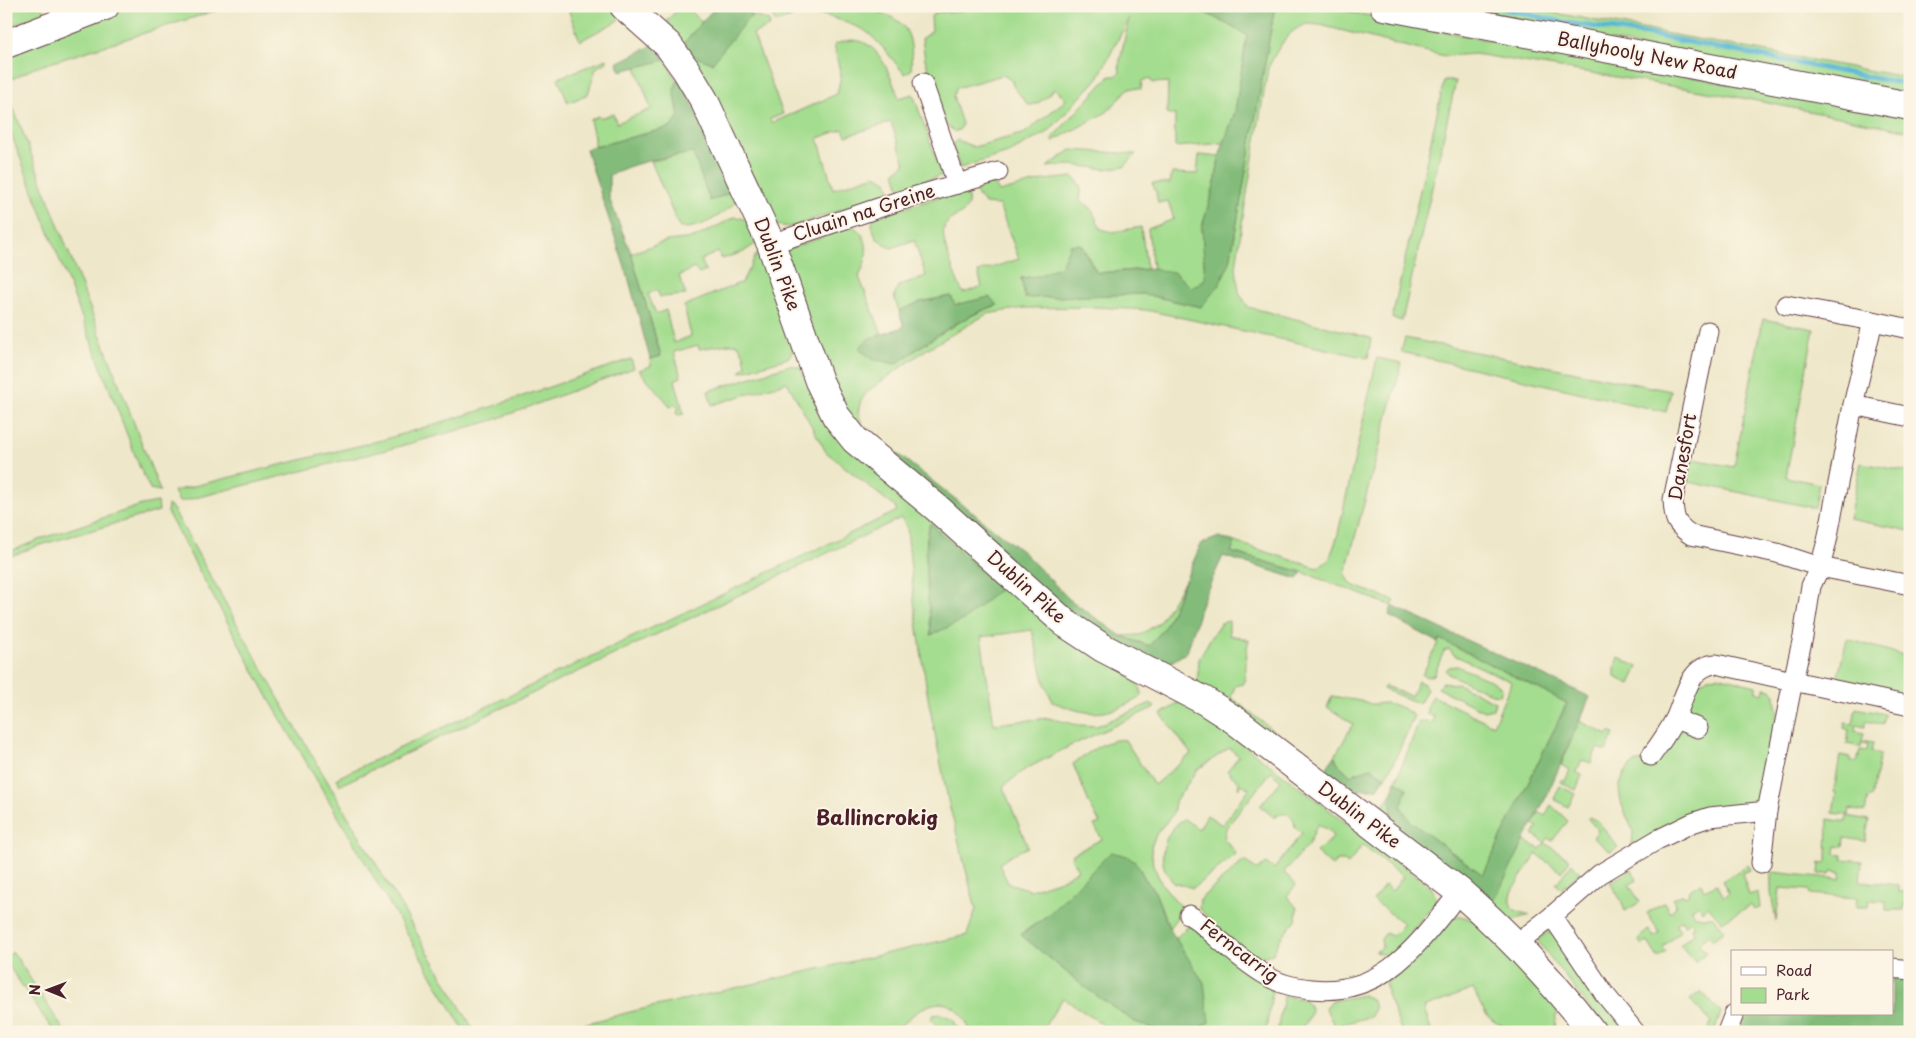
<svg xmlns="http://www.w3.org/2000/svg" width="1916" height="1038" viewBox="0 0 1916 1038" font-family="'Playpen Sans',sans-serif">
  <rect width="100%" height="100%" fill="#fcf5e5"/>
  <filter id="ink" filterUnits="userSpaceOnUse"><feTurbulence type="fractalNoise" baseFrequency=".02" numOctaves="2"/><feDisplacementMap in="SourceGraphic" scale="10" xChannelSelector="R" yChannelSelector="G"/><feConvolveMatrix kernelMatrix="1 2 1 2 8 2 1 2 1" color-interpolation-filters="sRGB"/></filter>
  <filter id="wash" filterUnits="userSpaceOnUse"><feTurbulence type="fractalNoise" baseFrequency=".0096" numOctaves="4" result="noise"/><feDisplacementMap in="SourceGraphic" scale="20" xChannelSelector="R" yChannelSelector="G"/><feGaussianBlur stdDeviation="1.12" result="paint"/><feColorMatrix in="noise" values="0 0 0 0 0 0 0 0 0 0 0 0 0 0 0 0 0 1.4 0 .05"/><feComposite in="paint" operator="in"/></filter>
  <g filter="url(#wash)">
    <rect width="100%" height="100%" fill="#eee7c9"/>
    <!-- green -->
    <g fill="#a4dd8f" stroke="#777e5d" fill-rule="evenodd">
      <polygon points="6,6 41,6 50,18 41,22 38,16 6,27"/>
      <polygon points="128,6 230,6 34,68 6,82 6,53"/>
      <polygon points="567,6 612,6 621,17 617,21 580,41"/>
      <path d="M767 6H876L879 12C911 22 913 40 911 70L905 74C892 60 883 45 868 33 863 28 854 26 847 23 817 11 806 10 776 23Z"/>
      <path d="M964 6H1181L1208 14 1247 35 1235 112 1224 143 1175 147V115L1167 113 1168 82 1153 83 1149 78 1142 81 1141 89 1129 88 1107 112 1053 141 1052 138 1110 76H1116L1120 72 1119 65 1129 18 1098 78 1049 131 1011 152 960 168 952 145 957 140 974 147 1025 133 1066 100 1055 88C1047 96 1039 106 1028 105L1013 86 1012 81 1003 75 956 88 953 96 962 124 960 129 955 132 945 124 925 59 922 38 932 31 931 16C940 8 953 15 964 10Z"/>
      <path d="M1275 6H1322L1456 34 1910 117V131L1732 96 1475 54 1444 56 1320 25C1315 25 1308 23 1304 25 1286 31 1276 53 1268 68L1241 229 1236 268 1239 292 1248 307 1371 338 1368 358 1146 310 1095 307 1024 308 987 314 927 349 869 390 861 400 858 412 862 424 889 447 885 457 846 416 783 251 852 226C873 237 867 260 859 277L882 334 868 339 896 364C928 342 961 317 998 305L989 298 954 305 951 296 920 302 899 311 894 296 898 286 926 276 914 240 891 248 876 238 872 225 873 218 961 190 968 196C971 219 950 212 944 228 940 240 957 281 963 293L982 287 978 272 1019 259 999 205 985 204 976 193 980 183 993 181 999 192 1044 180 1073 177C1082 184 1082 189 1080 200L1091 208 1101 229 1113 232 1141 227 1147 269 1097 273 1081 244 1061 266 1038 276 1021 278 1025 298 1143 294 1201 307 1230 262Z"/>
      <polygon points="1428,6 1516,6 1910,78 1910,98"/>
      <polygon points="681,7 689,9 702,22 683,44 668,25 668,19"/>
      <path d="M753 15 769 21 770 26 753 34 783 114 770 119 772 123 837 94 841 76 834 45C874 26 887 68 899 98L913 94 942 175 900 190 895 172 905 164 891 122 846 136 843 129 818 138 833 189 875 175 887 181 891 193 790 227 774 225 690 55Z"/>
      <path d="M657 44 739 198C725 214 702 229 680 228L678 225 651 161 694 152 710 201 674 89 679 116 671 127 594 147V137L590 120 598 116 599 118 613 114 617 123 651 109 636 67 665 60Z"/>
      <polygon points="607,59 607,62 596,68 588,94 568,103 558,78"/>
      <polygon points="1444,81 1456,81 1402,321 1392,318"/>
      <polygon points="6,87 7,91 160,491 150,489 140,468 6,121"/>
      <polygon points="1071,150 1136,154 1125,166 1106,169 1071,165 1047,167"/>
      <polygon points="1199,155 1219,157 1216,179 1202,227 1205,279 1192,288 1173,272 1153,269 1148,229 1174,219 1168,201 1158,203 1156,192 1152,183 1170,183 1172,173 1197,174"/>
      <path d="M735 217C752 218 751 229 757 243L743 252 722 259 718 252 701 260 706 271 699 274 694 268 679 276 686 295 660 297 657 290 648 294 656 314 666 310 674 343 691 336 684 306 742 282 756 255 761 253 794 349 788 358 740 372 746 365 744 355 738 344H729L699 349 698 345 674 352 681 377 675 380 684 414 678 415 675 412 679 409 675 404 671 407 639 370 651 366 650 359 661 356 631 253 667 241 694 238Z"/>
      <polygon points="1763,319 1814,329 1786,477 1819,484 1815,508 1684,481 1689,458 1734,467"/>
      <polygon points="1405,338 1671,391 1666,412 1401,352"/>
      <polygon points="1377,358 1402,363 1345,574 1352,585 1395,601 1392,606 1302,572 1231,552 1235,542 1317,568 1329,560 1337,538"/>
      <polygon points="631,359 634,368 491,421 390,449 179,502 174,491 386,439 488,408"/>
      <path d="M790 365 801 368 804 377 1131 676 1141 689V697C1105 717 1091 717 1053 702L1045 685 1032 630 981 637 994 724 1048 718 1078 725 1097 726 1151 703 1155 707 1068 747 1024 770 1003 787 1028 847 1013 854 999 864 1008 883 1030 890 1061 880 1078 870 1071 858 1073 854 1102 839 1094 825 1100 823 1090 805 1073 764C1087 754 1107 737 1125 740L1154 785 1191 754 1161 714 1174 706 1176 703 1187 702 1431 887 1436 897 1435 902 1400 946 1387 956 1375 952 1382 947 1381 939 1386 933 1392 936 1404 924 1373 900 1385 885 1392 891 1403 877 1363 845 1348 864 1344 861H1337L1332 866 1316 852 1333 838 1330 831 1318 824 1308 845 1284 872 1296 885 1287 896 1297 908 1296 920 1282 936 1272 954 1256 958 1225 935 1199 908 1200 899 1244 861 1258 870 1266 863 1274 869 1302 833 1295 828C1294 816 1289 811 1277 815L1275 818 1260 806 1281 781 1271 772 1226 828 1224 839 1235 851V855L1193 888 1176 883 1174 884C1171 879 1166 873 1164 867 1159 849 1168 828 1184 819L1199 829 1207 815 1222 825 1249 789 1242 784 1239 789 1238 788 1239 782 1227 771 1239 756 1229 748 1197 770 1175 802 1173 814 1157 833 1151 846 1153 865 1162 884 1180 906 1179 915 1169 928 1155 892 1145 879 1137 864 1049 914 1021 934 1133 1021 1161 1032H1114L1063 998 1041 1032H971C968 1026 964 1017 959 1012 937 989 911 1016 894 1032H553L630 1012 967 935 976 909 948 800 928 698 914 602 907 527 901 518 340 785 337 778 897 511 895 507 826 452 787 382 712 405 708 391ZM930 523 1000 589 931 635 926 553 927 537Z"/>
      <polygon points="1861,463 1910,472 1910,531 1849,519"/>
      <polygon points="158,502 159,511 37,546 6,558 6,553 46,537 142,505"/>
      <polygon points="168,505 173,509 279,699 475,1032 465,1032 272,704 167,512"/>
      <polygon points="1186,579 1165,627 1150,646 1121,636 1140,635 1159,623"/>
      <path d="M1229 621V635L1249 640C1244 655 1248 670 1243 684L1235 686 1231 697 1276 733 1271 734 1197 684 1199 659 1210 639 1221 623Z"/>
      <polygon points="1440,639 1567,703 1483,875 1411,823 1401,807 1396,781 1419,722 1425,721 1432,723 1434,717 1427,714 1427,706 1433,696 1493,725 1512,682 1454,655 1449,649 1444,651 1434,675 1428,677 1422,675"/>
      <polygon points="1847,639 1910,657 1910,696 1837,680"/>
      <polygon points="1619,658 1638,667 1630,684 1615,677 1615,667"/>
      <polygon points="1457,666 1494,682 1502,688 1500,695 1492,694 1448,674 1446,670 1449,667"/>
      <polygon points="1718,676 1756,686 1756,692 1763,694 1764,688 1771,689 1775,695 1776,708 1778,709 1761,796 1759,801 1752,805 1632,845 1633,831 1621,803 1619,788 1624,774 1630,766 1637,762 1655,761 1671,737 1690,716 1686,710 1699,680 1704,681 1707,677"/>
      <polygon points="1418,681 1424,684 1427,689 1421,701 1418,703 1383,689 1385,686 1411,696"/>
      <polygon points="1443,682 1460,685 1495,702 1493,709 1484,711 1438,688"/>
      <path d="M1332 696 1366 702C1372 706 1378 703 1385 703 1396 704 1407 710 1414 716L1393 764 1385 777 1371 768 1350 775 1337 763 1335 756 1353 724 1327 707Z"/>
      <polygon points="1856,708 1885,714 1883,725 1866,721 1865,727 1856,725 1855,731 1864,733 1862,741 1873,743 1871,752 1880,755 1871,798 1868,798 1865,812 1849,809 1848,815 1833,813 1836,793 1834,792 1840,755 1850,757 1850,760 1857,762 1860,750 1867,751 1868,744 1861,743 1861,747 1847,744 1849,730 1844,728 1845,723 1853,724"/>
      <polygon points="1579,721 1608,735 1609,732 1614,734 1606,751 1597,748 1591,763 1582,760 1576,772 1582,775 1576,790 1560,782 1562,779 1565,781 1570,770 1561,765"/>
      <polygon points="1560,786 1575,794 1568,807 1554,799"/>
      <path d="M1390 796 1393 823 1493 901 1524 841 1540 849 1545 843 1533 834 1538 827 1533 824 1539 812 1545 816 1551 805 1568 821 1552 841 1548 838 1545 843 1570 860 1561 872 1536 854C1531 865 1503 895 1512 907 1516 912 1524 913 1530 915L1512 920 1494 902 1491 905 1375 814Z"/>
      <polygon points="1847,816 1869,820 1865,841 1844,838 1843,847 1836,846 1835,854 1843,855 1842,859 1862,861 1860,881 1899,885 1899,892 1910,892 1910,904 1904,904 1904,910 1886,910 1886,901 1869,900 1868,907 1856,907 1857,898 1810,894 1809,890 1780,888 1776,921 1771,893 1771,872 1840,879 1841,872 1831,871 1830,874 1819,874 1820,862 1824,863 1827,861 1828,819 1846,822"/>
      <polygon points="1589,817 1598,821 1618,847 1611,852 1593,838 1598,830 1588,819"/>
      <polygon points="1572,863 1580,873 1562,889 1556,884"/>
      <polygon points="1748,865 1750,870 1742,873 1749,895 1758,892 1760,908 1754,910 1751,905 1722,922 1708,906 1702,912 1698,904 1691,909 1696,917 1698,915 1700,917 1713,917 1724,930 1713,940 1709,935 1699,944 1706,952 1696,963 1680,945 1694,933 1692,928 1695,926 1691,921 1685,926 1682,920 1676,924 1680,931 1663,947 1666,952 1658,958 1648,942 1642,945 1638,939 1649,929 1654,937 1660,933 1647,913 1664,902 1670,912 1676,907 1673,899 1683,894 1684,896 1689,894 1688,891 1701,883 1704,890 1717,884 1724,897 1729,893 1722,881"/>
      <polygon points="1632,869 1637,880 1629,885 1640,902 1625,911 1621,900 1610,883"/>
      <path d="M1457 917H1464L1473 920 1563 1012 1556 1015 1555 1032C1534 1032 1501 1033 1486 1014 1481 1007 1477 997 1473 989L1424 1008 1432 1032H1402L1387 994V989L1385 983 1417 960 1449 922Z"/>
      <polygon points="1194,926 1273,987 1266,1032 1193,1032 1209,1022 1176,938 1187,927"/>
      <polygon points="1547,932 1558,936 1626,1032 1608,1032 1537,940"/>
      <polygon points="13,952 65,1032 54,1032 6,962 6,957"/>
      <polygon points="1701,991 1721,1013 1714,1032 1708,1032 1711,1022 1690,1000"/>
      <polygon points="1363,995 1373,1000 1375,1009 1371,1016 1340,1025 1342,1032 1335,1027 1326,1009 1331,1001"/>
      <path d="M1284 996 1304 999 1311 1008C1309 1029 1295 1032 1277 1032Z"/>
      <path d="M941 1014 953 1019 960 1032C944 1032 941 1032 931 1019L933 1015Z"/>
    </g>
    <!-- forest -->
    <g fill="#83bc7a" stroke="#666e52">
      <polygon points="716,6 746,6 745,8 753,15 747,20 712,63 690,55 683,44"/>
      <polygon points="1181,6 1275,6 1230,262 1219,285 1201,307 1143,294 1025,298 1021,278 1038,276 1061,266 1070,245 1080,244 1097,273 1153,269 1173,272 1192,288 1205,279 1202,227 1216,179 1219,157 1235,112 1247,35 1208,14"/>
      <polygon points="653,45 665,60 621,71 617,63"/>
      <path d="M679 77 736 190 710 201 693 153C665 158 633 161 609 176V198L631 253 661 356 650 359 629 280 586 149 671 127 679 116 674 89Z"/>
      <path d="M951 296 955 305 989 297 998 305C966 313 923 345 896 364L871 359 859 348 868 339 904 327 899 311 920 302Z"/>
      <polygon points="889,447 1024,553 1069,599 1121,636 1149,646 1165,627 1201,544 1219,537 1235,542 1231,552 1302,572 1298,579 1223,556 1203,599 1187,652 1165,666 1098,638 885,457"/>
      <path d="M930 523 1000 589 964 620 931 635C929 599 921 559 930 523Z"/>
      <polygon points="1392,606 1590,697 1547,795 1494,901 1469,881 1392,826 1393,823 1390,796 1396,781 1407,788 1401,807 1411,822 1483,875 1567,703 1440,639 1438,642 1389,616"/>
      <polygon points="1335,756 1337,763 1350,775 1371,768 1385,777 1378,788 1350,791 1322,774"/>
      <polygon points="1111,852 1127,856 1137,864 1145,879 1155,892 1169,928 1204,983 1209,1022 1193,1032 1161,1032 1133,1021 1083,986 1021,935 1049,914"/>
      <polygon points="1892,976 1910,977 1910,1032 1735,1032 1742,1014 1892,1014"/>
    </g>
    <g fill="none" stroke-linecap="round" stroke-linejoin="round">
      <!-- stream -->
      <polyline stroke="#57b5d6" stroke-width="5" points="1492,6 1567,23 1652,35 1910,85"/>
    </g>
  </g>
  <g filter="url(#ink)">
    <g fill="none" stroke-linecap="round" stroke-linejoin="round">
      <!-- street casing -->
      <g stroke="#633d43" stroke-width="21">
        <g id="street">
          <polyline points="923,83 957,184"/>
          <polyline points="771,244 899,201 998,172"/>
          <polyline points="1786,305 1873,321"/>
          <path d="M1708 331 1673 500C1674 519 1675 524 1691 535L1777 553 1820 567 1910 585"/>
          <polyline points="1853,405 1910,417"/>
          <polyline points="1675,719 1698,728"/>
          <path d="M1651 756C1660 744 1668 732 1675 719 1685 698 1688 666 1716 664L1793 681 1803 637 1811 586 1820 567 1827 541 1853 405 1873 321 1910 329"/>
          <polyline points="1761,863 1767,811 1793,681 1910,706"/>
          <path d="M1189 915C1200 921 1207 929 1216 937 1231 950 1247 964 1264 974 1278 984 1294 987 1311 989 1385 997 1419 942 1460 892"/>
          <polyline points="1552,916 1603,992 1635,1032"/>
          <polyline points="1516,944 1552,916 1600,874 1657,840 1692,823 1710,817 1767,811"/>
          <polyline points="1892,968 1910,970"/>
          <polyline points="1727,1032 1734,1014"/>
        </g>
      </g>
      <!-- secondary casing -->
      <g stroke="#633d43" stroke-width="30">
        <g id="secondary">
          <path d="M624 6 668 45 686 70 704 100 771 244 819 381 836 416 855 440 938 509 1065 623 1103 648 1205 701 1236 721 1460 892C1509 935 1552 980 1592 1032"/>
          <polyline points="1384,6 1910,106"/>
          <polyline points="6,44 105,6"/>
        </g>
      </g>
      <!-- street -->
      <use href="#street" stroke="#fff" stroke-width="19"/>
      <!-- secondary -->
      <use href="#secondary" stroke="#fff" stroke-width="28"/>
    </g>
  </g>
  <g text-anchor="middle" stroke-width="4" stroke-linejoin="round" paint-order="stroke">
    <!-- street labels -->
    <g font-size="18" fill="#4a1f2b" stroke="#fcf5e5">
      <text transform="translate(1647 56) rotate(11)" y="6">Ballyhooly New Road</text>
      <text transform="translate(864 213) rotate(-18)" y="6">Cluain na Greine</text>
      <text transform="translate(777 264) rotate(69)" y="6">Dublin Pike</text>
      <text transform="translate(1683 457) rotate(-80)" y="6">Danesfort</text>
      <text transform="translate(1026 587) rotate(42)" y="6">Dublin Pike</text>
      <text transform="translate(1359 815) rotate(37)" y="6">Dublin Pike</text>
      <text transform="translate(1239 951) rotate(37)" y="6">Ferncarrig</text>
    </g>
    <!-- quarter labels -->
    <g font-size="20" font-weight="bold" fill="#4a1f2b" stroke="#fcf5e5">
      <text x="877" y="825">Ballincrokig</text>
    </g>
  </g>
  <!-- margin -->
  <rect width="1916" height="1038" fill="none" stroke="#fcf5e5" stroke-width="25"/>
  <!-- legend -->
  <rect x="1731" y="950" width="162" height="65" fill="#fcf5e5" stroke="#b59f9b"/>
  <rect x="1741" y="967" width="25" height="8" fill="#ffffff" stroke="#b59f9b"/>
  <text x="1776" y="976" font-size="15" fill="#4a1f2b">Road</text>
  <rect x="1741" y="988" width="25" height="15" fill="#a4dd8f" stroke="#b59f9b"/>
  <text x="1776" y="1000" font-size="15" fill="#4a1f2b">Park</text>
  <!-- north arrow -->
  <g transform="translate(48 990) rotate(271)" stroke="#fcf5e5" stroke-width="4" paint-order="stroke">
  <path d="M0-4L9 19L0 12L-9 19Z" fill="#4a1f2b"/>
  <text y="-8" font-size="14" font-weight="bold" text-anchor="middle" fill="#4a1f2b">N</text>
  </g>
</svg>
